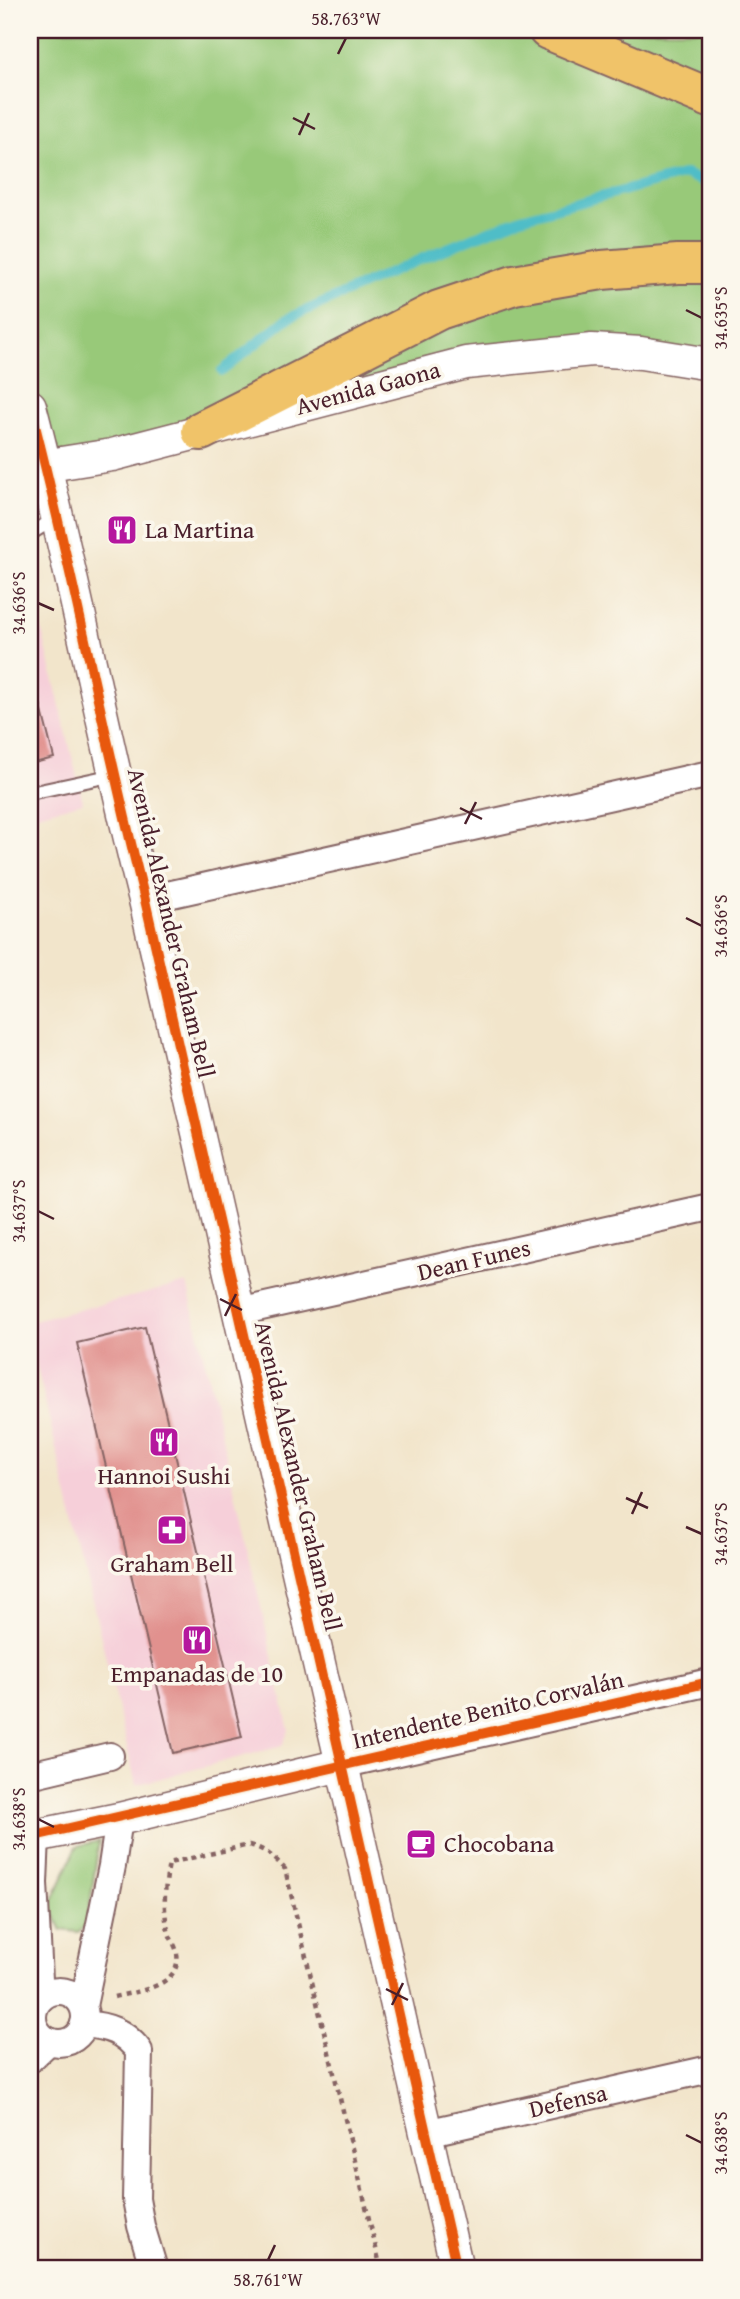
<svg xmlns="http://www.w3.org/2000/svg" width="740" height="2299" viewBox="0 0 740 2299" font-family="'Gentium Book Plus',serif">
  <rect width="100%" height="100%" fill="#fbf7ec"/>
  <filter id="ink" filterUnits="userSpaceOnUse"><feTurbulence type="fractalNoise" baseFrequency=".0143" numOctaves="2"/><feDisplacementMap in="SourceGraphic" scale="14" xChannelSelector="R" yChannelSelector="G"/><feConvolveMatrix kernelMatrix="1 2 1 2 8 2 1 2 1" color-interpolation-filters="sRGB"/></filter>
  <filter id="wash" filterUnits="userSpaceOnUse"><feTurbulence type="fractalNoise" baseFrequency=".00686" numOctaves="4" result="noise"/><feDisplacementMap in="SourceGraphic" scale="28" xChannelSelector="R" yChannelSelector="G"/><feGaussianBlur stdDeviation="1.57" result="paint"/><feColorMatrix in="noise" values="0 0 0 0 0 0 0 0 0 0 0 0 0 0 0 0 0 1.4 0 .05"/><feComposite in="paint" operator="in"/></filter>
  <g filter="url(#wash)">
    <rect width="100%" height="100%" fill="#f2e5cb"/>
    <!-- built -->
    <g fill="#f6cfd9">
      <polygon points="30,581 83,802 30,816"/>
      <polygon points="187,1283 289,1730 282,1746 136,1785 30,1338 30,1322"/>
    </g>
    <!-- green -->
    <g fill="#98c979" stroke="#717452" stroke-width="2">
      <polygon points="30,30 710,30 710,364 592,350 46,467 30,406"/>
      <polygon points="99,1841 87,1925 78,1932 62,1930 50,1906 77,1846"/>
    </g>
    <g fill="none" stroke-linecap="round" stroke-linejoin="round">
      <!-- stream -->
      <polyline stroke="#4fbdc7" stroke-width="10" points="222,371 287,319 421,259 521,218 686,174 710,185"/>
    </g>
    <g id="blocks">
      <!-- building -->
      <g fill="#e1918e">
        <polygon points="30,664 54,758 30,764"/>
        <polygon points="145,1327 242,1737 173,1753 77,1343"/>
      </g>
    </g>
  </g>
  <g filter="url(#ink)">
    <use href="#blocks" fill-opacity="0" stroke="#856463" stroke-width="2"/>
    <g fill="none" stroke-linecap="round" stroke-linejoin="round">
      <!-- service casing -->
      <g stroke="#856463" stroke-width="16">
        <g id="service">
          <polyline points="30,534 56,518"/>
          <polyline points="30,793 114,775"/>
        </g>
      </g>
      <!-- minor casing -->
      <g stroke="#856463" stroke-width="30">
        <g id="minor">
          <polyline points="145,900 710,774"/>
          <polyline points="239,1312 710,1207"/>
          <polyline points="341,1765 710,1682"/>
          <polyline points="30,1775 110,1756"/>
          <polyline points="36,1836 34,1883 40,1999"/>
          <circle cx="59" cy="2017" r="26"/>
          <polyline points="83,2006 112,1866 119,1819"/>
          <path d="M84 2024C108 2026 124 2031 139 2051L136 2199 141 2226 154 2269"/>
          <polyline points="30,2059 49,2041"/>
          <polyline points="426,2133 710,2069"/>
        </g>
      </g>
      <!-- tertiary casing -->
      <g stroke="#856463" stroke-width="35">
        <g id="tertiary">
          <path d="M30 406C73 570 103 736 145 900L457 2269"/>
          <polyline points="30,468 112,455 466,363 592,350 641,353 710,364"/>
          <polyline points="30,1837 119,1819 341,1765"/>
        </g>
      </g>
      <!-- motorway casing -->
      <g stroke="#856463" stroke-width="42">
        <g id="motorway">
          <polyline points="548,30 710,98"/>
          <polyline points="201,431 439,310 514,285 602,270 678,264 710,264"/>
        </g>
      </g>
      <!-- path -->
      <path stroke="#856463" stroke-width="4.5" stroke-dasharray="5 5" stroke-linecap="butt" d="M114 1997C138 1991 182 1987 177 1953 176 1946 171 1940 169 1933 162 1910 165 1886 169 1863L249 1845C265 1849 274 1857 285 1869L381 2269"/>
      <!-- service -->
      <use href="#service" stroke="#fff" stroke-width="12"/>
      <!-- minor -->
      <use href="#minor" stroke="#fff" stroke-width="26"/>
      <!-- tertiary -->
      <use href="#tertiary" stroke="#fff" stroke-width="32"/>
      <!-- motorway -->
      <use href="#motorway" stroke="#f0c369" stroke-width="38"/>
      <!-- cycleway casing -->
      <g stroke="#fbf7ec" stroke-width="15">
        <g id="cycleway">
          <path d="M30 406C73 570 103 736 145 900L457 2269"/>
          <path d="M30 1837C257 1785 483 1733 710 1682"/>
        </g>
      </g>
      <!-- cycleway -->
      <use href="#cycleway" stroke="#e8590c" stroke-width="10"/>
    </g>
  </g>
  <!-- ticks -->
  <path fill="none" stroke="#4a1f2b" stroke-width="2.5" d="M338 54 346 38M293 118 315 129M299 135 309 113M686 310 702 318M38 603 54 610M460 808 482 819M465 824 476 802M686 918 702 926M38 1211 54 1219M220 1299 242 1310M225 1316 236 1294M626 1498 648 1508M632 1514 642 1492M686 1527 702 1534M38 1819 54 1827M386 1989 408 2000M392 2005 403 1983M686 2135 702 2143M268 2260 275 2245"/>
  <!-- icons -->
  <defs>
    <g id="restaurant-square" transform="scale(1.575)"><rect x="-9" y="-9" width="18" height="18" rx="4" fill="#b5179e" stroke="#fbf7ec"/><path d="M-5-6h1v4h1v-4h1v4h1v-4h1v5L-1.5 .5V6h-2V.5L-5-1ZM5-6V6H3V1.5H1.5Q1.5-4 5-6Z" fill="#fff"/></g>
    <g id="pharmacy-square" transform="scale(1.575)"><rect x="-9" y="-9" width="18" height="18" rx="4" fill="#b5179e" stroke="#fbf7ec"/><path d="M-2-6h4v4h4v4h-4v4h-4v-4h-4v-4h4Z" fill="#fff"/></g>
    <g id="cafe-square" transform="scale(1.575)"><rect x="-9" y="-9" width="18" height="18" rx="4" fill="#b5179e" stroke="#fbf7ec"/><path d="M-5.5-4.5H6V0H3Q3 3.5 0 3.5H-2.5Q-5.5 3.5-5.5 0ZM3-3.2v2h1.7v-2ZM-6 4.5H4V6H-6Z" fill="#fff"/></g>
  </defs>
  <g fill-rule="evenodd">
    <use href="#restaurant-square" x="122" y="530"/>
    <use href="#restaurant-square" x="164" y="1442"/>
    <use href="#pharmacy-square" x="172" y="1530"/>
    <use href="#restaurant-square" x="197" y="1640"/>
    <use href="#cafe-square" x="421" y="1844"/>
  </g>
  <g text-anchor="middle" stroke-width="7" stroke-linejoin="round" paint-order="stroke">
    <!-- street labels -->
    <g font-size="24" fill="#4a1f2b" stroke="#fbf7ec">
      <text transform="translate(368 388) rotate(-15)" y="8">Avenida Gaona</text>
      <text transform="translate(171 923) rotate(77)" y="8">Avenida Alexander Graham Bell</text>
      <text transform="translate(474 1260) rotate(-13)" y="8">Dean Funes</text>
      <text transform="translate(298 1476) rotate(77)" y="8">Avenida Alexander Graham Bell</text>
      <text transform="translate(488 1710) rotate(-13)" y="8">Intendente Benito Corvalán</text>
      <text transform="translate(568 2101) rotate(-13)" y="8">Defensa</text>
    </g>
    <!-- poi labels -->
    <g font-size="24" fill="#4a1f2b" stroke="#fbf7ec">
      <text x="145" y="538" text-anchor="start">La Martina</text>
      <text x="164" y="1484">Hannoi Sushi</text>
      <text x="172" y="1572">Graham Bell</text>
      <text x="197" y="1682">Empanadas de 10</text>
      <text x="444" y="1852" text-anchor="start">Chocobana</text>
    </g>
  </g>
  <!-- margin -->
  <rect width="740" height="2299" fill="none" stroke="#fbf7ec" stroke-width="77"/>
  <rect x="38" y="38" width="664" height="2222" fill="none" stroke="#4a1f2b" stroke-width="2.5"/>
  <g font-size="18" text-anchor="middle" fill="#4a1f2b">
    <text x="346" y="25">58.763°W</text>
    <text transform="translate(721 318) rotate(-90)" y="6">34.635°S</text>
    <text transform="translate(19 603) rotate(-90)" y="6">34.636°S</text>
    <text transform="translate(721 926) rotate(-90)" y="6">34.636°S</text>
    <text transform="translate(19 1211) rotate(-90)" y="6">34.637°S</text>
    <text transform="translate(721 1534) rotate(-90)" y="6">34.637°S</text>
    <text transform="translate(19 1819) rotate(-90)" y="6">34.638°S</text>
    <text transform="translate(721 2143) rotate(-90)" y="6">34.638°S</text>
    <text x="268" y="2286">58.761°W</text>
  </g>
</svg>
